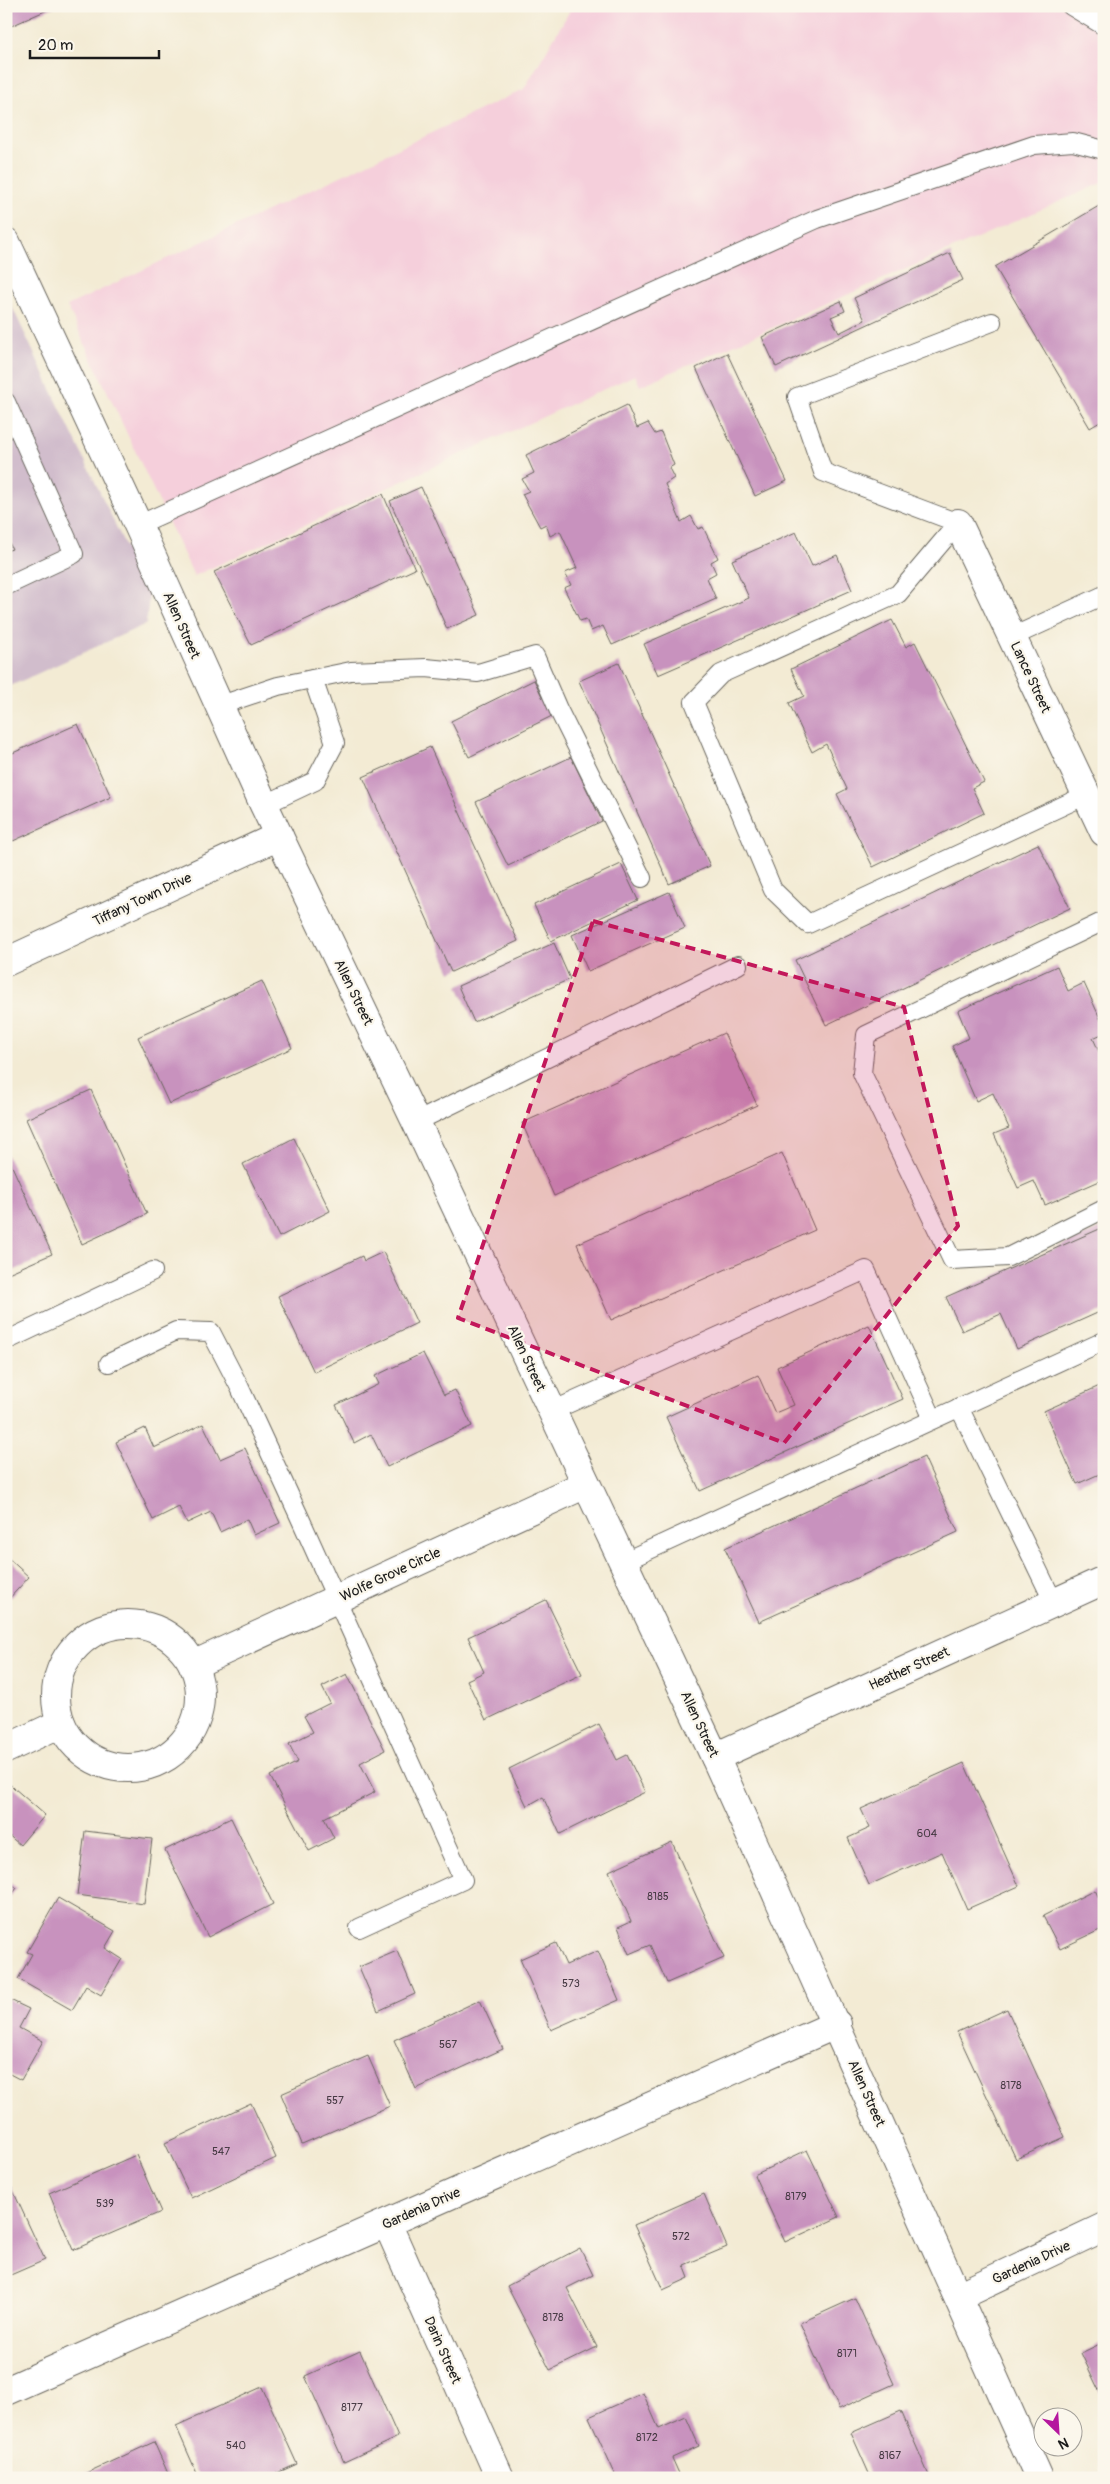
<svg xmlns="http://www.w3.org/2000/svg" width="1110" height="2484" viewBox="0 0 1110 2484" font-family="Pangolin,sans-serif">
  <rect width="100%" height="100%" fill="#fbf7ec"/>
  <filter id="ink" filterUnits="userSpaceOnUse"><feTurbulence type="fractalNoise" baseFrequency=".02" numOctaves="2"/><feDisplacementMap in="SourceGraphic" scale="10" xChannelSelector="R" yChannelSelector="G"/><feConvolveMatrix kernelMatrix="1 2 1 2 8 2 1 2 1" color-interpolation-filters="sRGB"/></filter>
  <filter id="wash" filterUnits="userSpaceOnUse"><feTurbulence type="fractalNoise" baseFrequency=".0096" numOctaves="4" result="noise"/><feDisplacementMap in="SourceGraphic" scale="20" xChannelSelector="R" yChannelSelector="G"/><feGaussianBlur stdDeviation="1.12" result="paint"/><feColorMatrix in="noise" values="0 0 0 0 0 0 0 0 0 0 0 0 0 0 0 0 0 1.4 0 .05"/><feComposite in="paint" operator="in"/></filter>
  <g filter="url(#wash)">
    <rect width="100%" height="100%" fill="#f3ebd4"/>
    <!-- built -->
    <polygon fill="#f5cfdb" points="569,6 1104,6 1104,182 640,386 635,375 194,576 67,306 524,89 569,12"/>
    <!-- industrial -->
    <polygon fill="#d1bdcc" points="6,294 149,596 146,624 6,688"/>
    <g id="blocks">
      <!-- building -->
      <g fill="#c892be">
        <polygon points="6,6 56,6 9,27 6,20"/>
        <polygon points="1104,203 1104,429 1100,422 1090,428 995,267"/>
        <polygon points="950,253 963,280 776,367 762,337 841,301 845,311 831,317 839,333 865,320 854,298"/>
        <polygon points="727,353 787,481 755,496 696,368"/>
        <polygon points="627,405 637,428 648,423 655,434 661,432 674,465 669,468 674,478 665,484 681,522 691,516 698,529 703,527 718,558 711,562 716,573 707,578 716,599 612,645 603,626 591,631 586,619 580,621 564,588 571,585 565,573 577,568 560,531 550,536 546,524 540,527 522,494 529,491 522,479 534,473 526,455"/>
        <polygon points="421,487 479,615 447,629 390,501"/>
        <polygon points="383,494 415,569 251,645 214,572"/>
        <polygon points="796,532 812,566 837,555 852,590 658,675 644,644 749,598 732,560"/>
        <polygon points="6,536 12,549 6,551"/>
        <polygon points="892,620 906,647 915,642 984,782 972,788 984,813 873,867 837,794 847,789 826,744 812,752 789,703 804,696 791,669"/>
        <polygon points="619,663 710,866 669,884 579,681"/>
        <polygon points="534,680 552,716 469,757 451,721"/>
        <polygon points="78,724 111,797 13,841 6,826 6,756"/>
        <polygon points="430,747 518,941 451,972 363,777"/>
        <polygon points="571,757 602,821 508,866 476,802"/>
        <polygon points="1038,844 1070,908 826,1025 795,960"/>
        <polygon points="621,864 638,900 551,941 534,905"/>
        <polygon points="669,892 685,928 588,971 572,935"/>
        <polygon points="554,943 570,979 474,1022 458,986"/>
        <polygon points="1057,966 1068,991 1084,983 1104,1027 1104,1033 1093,1038 1104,1063 1104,1179 1045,1205 1034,1181 1018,1188 994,1134 1009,1128 993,1093 976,1101 952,1046 969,1038 958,1011"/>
        <polygon points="262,981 292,1048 169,1104 138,1037"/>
        <polygon points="724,1033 757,1105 554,1196 522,1123"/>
        <polygon points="91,1090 147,1214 82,1244 26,1119"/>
        <polygon points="294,1138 330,1211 279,1237 243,1164"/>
        <polygon points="6,1153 52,1254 6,1274"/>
        <polygon points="782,1153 815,1230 611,1320 577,1244"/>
        <polygon points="1104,1227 1104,1310 1017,1349 1001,1314 962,1331 946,1297"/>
        <polygon points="383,1252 417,1323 314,1372 278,1296 362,1256 364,1261"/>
        <polygon points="869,1325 903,1399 700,1491 666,1417 758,1375 775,1413 794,1405 777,1367"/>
        <polygon points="423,1353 444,1395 455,1390 472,1426 387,1467 371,1434 354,1443 336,1405 379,1384 375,1376"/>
        <polygon points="1104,1384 1104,1472 1077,1484 1044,1411"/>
        <polygon points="203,1424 220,1459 245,1448 280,1523 254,1535 247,1519 220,1532 211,1512 187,1523 179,1507 153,1520 116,1442 145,1428 154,1448"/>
        <polygon points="924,1457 958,1532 759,1622 725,1548"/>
        <polygon points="6,1556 29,1577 6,1602"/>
        <polygon points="546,1600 582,1674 486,1720 467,1680 484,1672 468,1637"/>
        <polygon points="347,1674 385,1750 360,1763 375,1792 324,1818 334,1838 309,1851 270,1776 298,1762 289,1744 313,1732 304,1716 330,1703 322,1687"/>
        <polygon points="599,1724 617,1760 627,1755 645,1792 560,1834 543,1797 527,1806 509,1769"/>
        <polygon points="964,1763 1019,1886 967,1909 942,1852 869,1885 848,1838 870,1828 861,1809"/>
        <polygon points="6,1781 45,1815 20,1845 6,1833"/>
        <polygon points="231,1818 273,1904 208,1937 165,1850"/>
        <polygon points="85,1831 152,1839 144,1904 77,1895"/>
        <polygon points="672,1842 724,1958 667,1983 650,1945 629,1954 618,1927 631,1921 609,1871"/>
        <polygon points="6,1880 17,1888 6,1902"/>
        <polygon points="1095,1890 1104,1908 1104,1928 1060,1949 1043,1916"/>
        <polygon points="58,1898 115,1931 105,1948 122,1959 101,1995 86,1986 72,2010 18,1979 32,1954 27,1952"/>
        <polygon points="556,1943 566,1965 598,1951 619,2000 551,2030 520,1959"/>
        <polygon points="397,1951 415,1994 378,2011 359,1967"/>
        <polygon points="6,1998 29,2009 19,2028 43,2041 21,2080 6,2072"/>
        <polygon points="480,2000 503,2049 416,2089 394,2040"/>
        <polygon points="1007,2009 1065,2137 1016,2159 957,2032"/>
        <polygon points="368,2056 390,2106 302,2144 281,2094"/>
        <polygon points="251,2103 276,2158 191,2198 165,2143"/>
        <polygon points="807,2150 839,2217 785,2242 754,2175"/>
        <polygon points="136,2155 161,2212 73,2250 49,2193"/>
        <polygon points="9,2182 45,2260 6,2277 6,2183"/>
        <polygon points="704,2194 727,2247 684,2265 689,2278 663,2290 634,2225"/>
        <polygon points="580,2248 593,2275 567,2288 597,2347 550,2370 507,2286"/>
        <polygon points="855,2298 894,2384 839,2409 800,2323"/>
        <polygon points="1104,2342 1104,2401 1081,2353"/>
        <polygon points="360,2351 398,2437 344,2462 305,2376"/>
        <polygon points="262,2387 297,2464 266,2478 199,2478 176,2426"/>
        <polygon points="643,2393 659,2429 686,2417 699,2446 672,2458 681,2478 617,2478 589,2417"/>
        <polygon points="901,2411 930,2478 871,2478 851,2433"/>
        <polygon points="154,2442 170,2478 88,2478 86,2473"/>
      </g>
    </g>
  </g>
  <g filter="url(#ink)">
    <use href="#blocks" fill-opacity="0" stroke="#67645c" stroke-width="1"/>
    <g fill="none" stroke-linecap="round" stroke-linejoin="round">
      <!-- service casing -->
      <g stroke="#67645c" stroke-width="20">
        <g id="service">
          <polyline points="1071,6 1104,26"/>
          <polyline points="992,322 797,397 823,472 958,523 898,594 721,674 694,702 773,890 808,924 1086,795"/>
          <polyline points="6,402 74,554 6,586"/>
          <polyline points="138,525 817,219 1034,145 1073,142 1104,150"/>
          <polyline points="1012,637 1104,595"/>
          <polyline points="218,706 278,686 351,671 426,668 478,673 535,656 558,709 642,878"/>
          <polyline points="264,805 315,781 335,743 313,679"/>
          <polyline points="1104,921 866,1035 862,1073 952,1260 1008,1257 1104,1209"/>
          <polyline points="416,1122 738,965"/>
          <polyline points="6,1336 12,1338 153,1271"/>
          <polyline points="109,1363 176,1331 211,1332 240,1388 300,1518 463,1880 359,1928"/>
          <polyline points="959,1407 1054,1603"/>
          <polyline points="552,1411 866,1270 933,1419"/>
          <polyline points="623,1562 1104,1341"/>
        </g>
      </g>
      <!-- minor casing -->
      <g stroke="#67645c" stroke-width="30">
        <g id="minor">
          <polyline points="6,242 138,525 264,805 416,1122 715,1757 1039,2478"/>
          <polyline points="958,523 1104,832"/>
          <polyline points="6,962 279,836"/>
          <circle cx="128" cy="1696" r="72"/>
          <polyline points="193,1665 586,1484"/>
          <polyline points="6,1749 61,1723"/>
          <polyline points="715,1757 1104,1580"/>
          <polyline points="387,2223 500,2478"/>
          <polyline points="958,2296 1104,2227"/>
          <polyline points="6,2391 837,2024"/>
        </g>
      </g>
      <!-- service -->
      <use href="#service" stroke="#fff" stroke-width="18"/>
      <!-- minor -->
      <use href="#minor" stroke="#fff" stroke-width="28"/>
    </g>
  </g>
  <!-- marked area -->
  <path fill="#c2185b" fill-opacity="0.2" stroke="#c2185b" stroke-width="4" stroke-dasharray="10 6" stroke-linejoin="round" d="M593 921 904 1007 958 1226 784 1443 458 1318Z"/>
  <g text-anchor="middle" stroke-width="4.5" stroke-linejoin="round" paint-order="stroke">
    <!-- number labels -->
    <g font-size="11" fill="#473a44">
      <text x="927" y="1837">604</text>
      <text x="658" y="1900">8185</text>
      <text x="571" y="1987">573</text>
      <text x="448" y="2048">567</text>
      <text x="1011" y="2089">8178</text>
      <text x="335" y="2104">557</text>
      <text x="221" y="2155">547</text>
      <text x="796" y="2200">8179</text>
      <text x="105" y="2207">539</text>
      <text x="681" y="2240">572</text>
      <text x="553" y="2321">8178</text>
      <text x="847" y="2357">8171</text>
      <text x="352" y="2411">8177</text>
      <text x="647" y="2441">8172</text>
      <text x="236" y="2449">540</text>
      <text x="890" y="2459">8167</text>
    </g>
    <!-- street labels -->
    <g font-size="14" fill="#1c1c1c" stroke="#fbf7ec">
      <text transform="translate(182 625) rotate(66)" y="5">Allen Street</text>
      <text transform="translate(1031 677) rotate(65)" y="5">Lance Street</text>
      <text transform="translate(142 899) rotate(-25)" y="5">Tiffany Town Drive</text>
      <text transform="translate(354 992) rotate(64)" y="5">Allen Street</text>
      <text transform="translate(527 1358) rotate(65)" y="5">Allen Street</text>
      <text transform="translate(390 1574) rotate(-25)" y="5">Wolfe Grove Circle</text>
      <text transform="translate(909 1668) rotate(-24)" y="5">Heather Street</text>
      <text transform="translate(700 1724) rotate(65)" y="5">Allen Street</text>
      <text transform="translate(867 2093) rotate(66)" y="5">Allen Street</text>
      <text transform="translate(421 2208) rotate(-24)" y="5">Gardenia Drive</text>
      <text transform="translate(1031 2262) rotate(-25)" y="5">Gardenia Drive</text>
      <text transform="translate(443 2350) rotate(66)" y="5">Darin Street</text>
    </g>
  </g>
  <!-- margin -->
  <rect width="1110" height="2484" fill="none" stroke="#fbf7ec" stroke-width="25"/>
  <!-- north arrow -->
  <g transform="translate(1058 2432) rotate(155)"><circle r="24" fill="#fbf7ec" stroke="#a29f99"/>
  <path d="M0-4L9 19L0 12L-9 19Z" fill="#b5179e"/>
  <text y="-8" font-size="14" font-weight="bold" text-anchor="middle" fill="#1c1c1c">N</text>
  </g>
  <!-- scale -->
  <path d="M30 50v8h129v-8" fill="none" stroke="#1c1c1c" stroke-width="2.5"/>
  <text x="38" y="50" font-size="15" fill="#1c1c1c" stroke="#fbf7ec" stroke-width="4" paint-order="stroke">20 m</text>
</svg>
